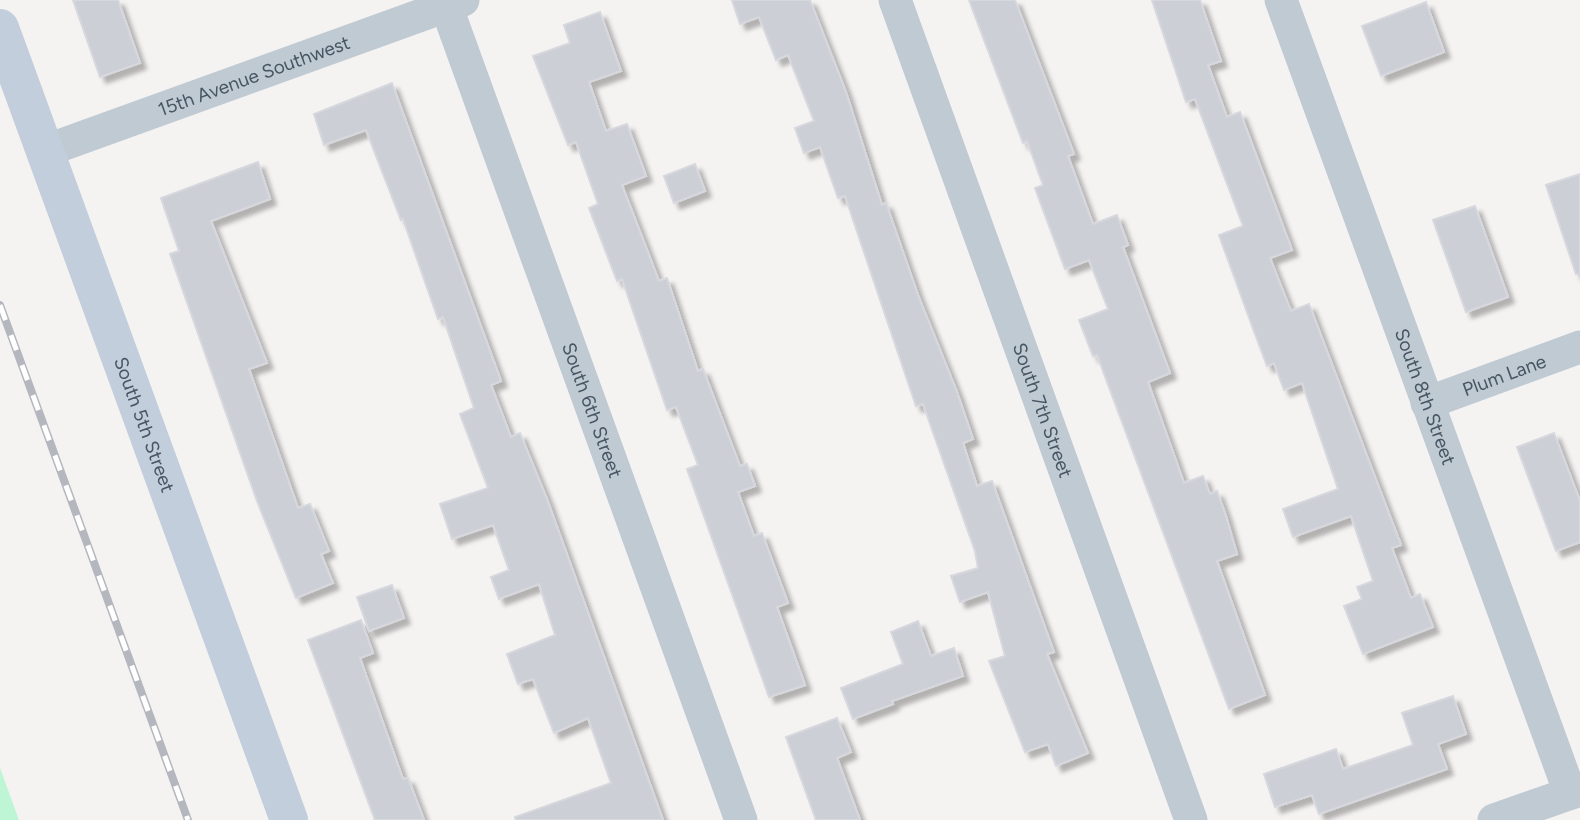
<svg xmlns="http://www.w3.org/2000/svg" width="1580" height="820" viewBox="0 0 1580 820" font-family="Figtree,sans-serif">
  <defs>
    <filter id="shadow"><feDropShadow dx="6" dy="6" stdDeviation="2" flood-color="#0004"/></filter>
  </defs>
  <rect width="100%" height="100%" fill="#f5f2f2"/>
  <!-- green -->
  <polygon fill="#bef5d4" points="0,768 19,820 0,820"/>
  <!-- building -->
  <g fill="#cccfd5" stroke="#d6d8de" stroke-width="2" filter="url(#shadow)">
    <polygon points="73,0 118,0 140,63 100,77"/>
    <polygon points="732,0 810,0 846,92 882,205 886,203 918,295 957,392 973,439 963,443 977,486 992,481 1054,652 1047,654 1088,753 1056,766 1048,744 1025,752 989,661 1005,656 988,592 960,602 951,576 978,568 975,551 923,404 916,406 845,196 838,198 820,147 804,153 795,128 814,121 788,55 776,60 759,17 740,24"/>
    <polygon points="969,0 1015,0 1074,154 1068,156 1093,224 1117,215 1128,245 1123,247 1170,373 1148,382 1184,483 1203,476 1210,494 1217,491 1226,516 1237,554 1217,561 1265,695 1229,709 1097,355 1093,356 1079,320 1108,309 1089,260 1065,269 1035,188 1043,185 1027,141 1023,143"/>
    <polygon points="1152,0 1200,0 1221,61 1208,65 1227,117 1240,112 1292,250 1270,258 1291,311 1309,304 1401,545 1392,548 1411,598 1420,594 1433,627 1363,654 1344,606 1362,599 1357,587 1373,581 1351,516 1293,537 1283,509 1338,489 1302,383 1284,390 1274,363 1267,366 1252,326 1219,235 1243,226 1195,99 1186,102"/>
    <polygon points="1426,2 1444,52 1381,76 1362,26"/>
    <polygon points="600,12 621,71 589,82 606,131 627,124 646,176 622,185 659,281 667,278 698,371 703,369 740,466 747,464 755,486 738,492 754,536 762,533 788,603 777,607 805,685 769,697 687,469 698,465 676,407 667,410 622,279 617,281 589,208 598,204 576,142 568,145 533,56 570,43 564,25"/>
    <polygon points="392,83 501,381 491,385 511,437 520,433 547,499 663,820 516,820 515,817 611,783 588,718 554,733 533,679 518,684 507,654 555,635 539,584 499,599 491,577 509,570 493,525 452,539 440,504 488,488 460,414 474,408 443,317 438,319 403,219 401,220 366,130 324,145 314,114"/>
    <polygon points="258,162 270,199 211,221 267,363 249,369 298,508 310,504 329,551 321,554 333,583 296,598 257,501 170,254 179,251 161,198"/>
    <polygon points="695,164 705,191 674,203 664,176"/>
    <polygon points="1580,174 1580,274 1576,274 1546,185"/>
    <polygon points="1475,206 1508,297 1466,312 1433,220"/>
    <polygon points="1554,433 1580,501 1580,542 1556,551 1517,447"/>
    <polygon points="392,585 404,618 369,631 357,597"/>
    <polygon points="361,620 373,653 360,658 403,779 408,778 424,820 375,820 308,640"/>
    <polygon points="918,621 931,656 954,648 963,676 892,701 893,704 853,719 841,688 903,664 891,632"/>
    <polygon points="1453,696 1466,734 1438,744 1447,769 1319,814 1312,795 1275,807 1264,774 1336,749 1343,769 1413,745 1402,713"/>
    <polygon points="837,718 851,752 837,758 860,820 816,820 786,737"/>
  </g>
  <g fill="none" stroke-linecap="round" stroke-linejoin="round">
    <!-- street -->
    <g stroke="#bfcad3" stroke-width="33">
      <path id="s1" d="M444 0 741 820"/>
      <path id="s2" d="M895 0 1191 820"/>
      <path id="s3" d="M1281 0 1570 793"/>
      <path id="s4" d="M45 151 463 0"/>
      <path id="s5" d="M1427 403 1580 347"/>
      <polyline points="1494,820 1580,790"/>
    </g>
    <!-- secondary -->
    <path stroke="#c2cedb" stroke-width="38" id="s6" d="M0 28 289 820"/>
    <!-- rail casing -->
    <g stroke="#b4b7bd" stroke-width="8">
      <polyline id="rail" points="0,305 188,820"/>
    </g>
    <!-- rail -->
    <use href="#rail" stroke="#fff" stroke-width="5" stroke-dasharray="16" stroke-linecap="butt"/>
  </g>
  <g text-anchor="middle" stroke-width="5" stroke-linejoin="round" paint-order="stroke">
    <!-- street labels -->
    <g font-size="19" fill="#485663" stroke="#fff">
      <text dy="7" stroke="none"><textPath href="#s4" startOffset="222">15th Avenue Southwest</textPath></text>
      <text dy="7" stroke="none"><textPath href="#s5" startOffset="82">Plum Lane</textPath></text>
      <text dy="7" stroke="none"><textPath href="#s3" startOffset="422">South 8th Street</textPath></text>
      <text dy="7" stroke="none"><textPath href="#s1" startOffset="436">South 6th Street</textPath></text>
      <text dy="7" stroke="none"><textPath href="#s2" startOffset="436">South 7th Street</textPath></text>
      <text dy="7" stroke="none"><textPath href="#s6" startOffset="422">South 5th Street</textPath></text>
    </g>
  </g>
</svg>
